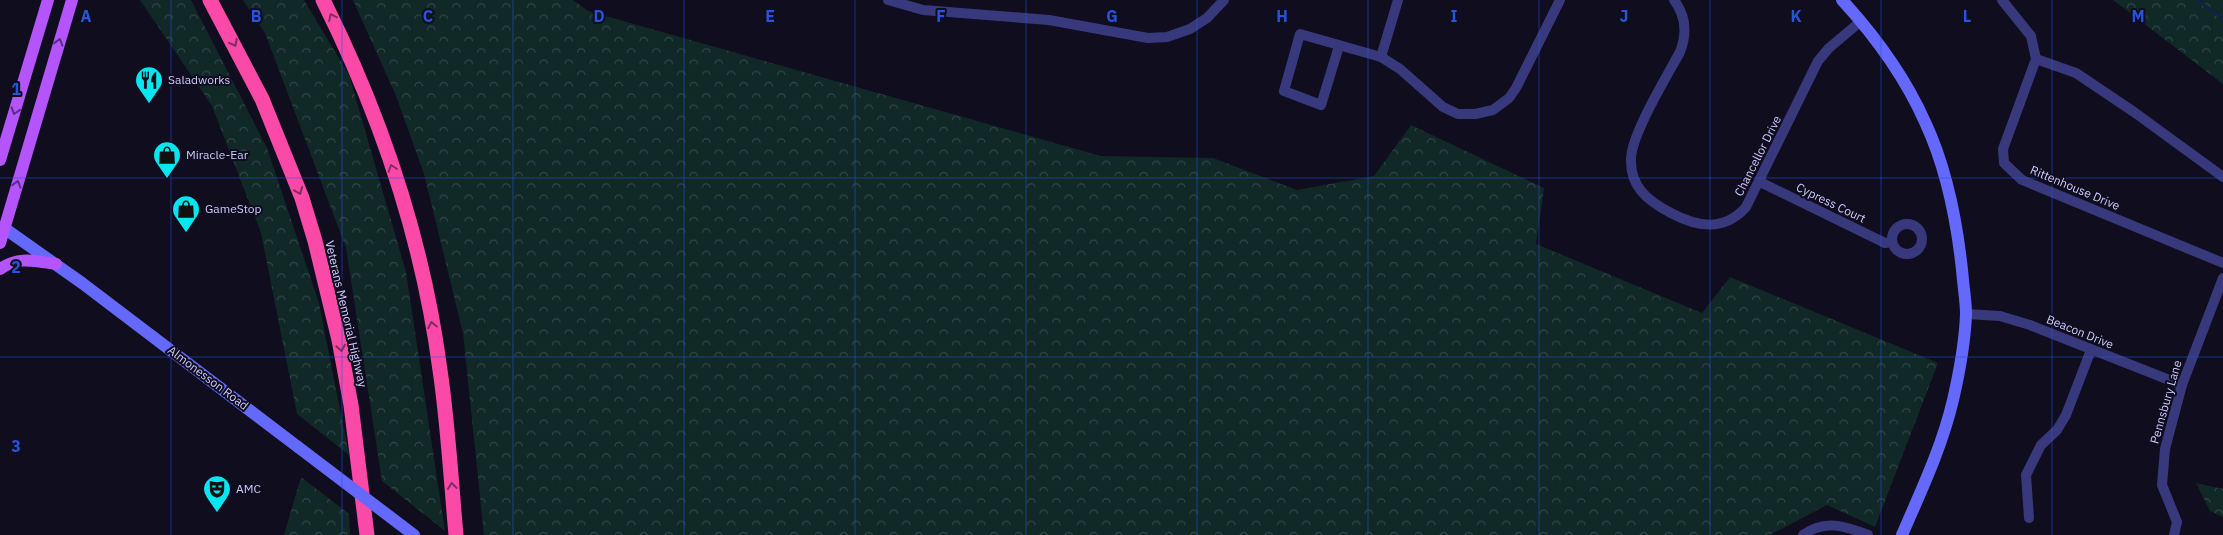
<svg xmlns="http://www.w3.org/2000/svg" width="2223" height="535" viewBox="0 0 2223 535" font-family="'IBM Plex Sans',sans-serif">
  <defs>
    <pattern id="forest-crowns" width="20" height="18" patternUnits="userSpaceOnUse" patternTransform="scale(1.25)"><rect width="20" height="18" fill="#102826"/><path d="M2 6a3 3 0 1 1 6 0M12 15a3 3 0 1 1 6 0" fill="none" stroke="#324647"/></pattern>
  </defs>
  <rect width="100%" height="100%" fill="#0f0d1e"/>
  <!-- forest -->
  <g fill="url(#forest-crowns)">
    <polygon points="140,0 191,0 267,148 319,303 349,455 297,414 261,233 212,106"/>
    <polygon points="243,0 304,0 349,75 406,272 445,531 382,481 346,248 265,33"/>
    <polygon points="353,0 573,0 588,11 1101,156 1213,158 1297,190 1374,176 1411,125 1544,188 1536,244 1702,313 1730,277 1938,363 1875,527 1827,505 1770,535 484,535 463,333 424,174 396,96"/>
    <polygon points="2113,0 2223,0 2223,84"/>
    <polygon points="301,477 349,514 350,535 284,535"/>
    <polygon points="2196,483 2223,489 2223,517 2210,511"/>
  </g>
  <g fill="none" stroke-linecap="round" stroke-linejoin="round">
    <!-- stream -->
    <polyline stroke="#0d2442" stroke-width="3" points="2197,0 2223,18"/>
    <!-- street -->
    <g stroke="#38397d" stroke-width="10">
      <polyline points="888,0 923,10 1049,20 1148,38 1167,37 1190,29 1207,18 1224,0"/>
      <path d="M1674 0C1686 16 1687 34 1680 52 1667 76 1631 135 1631 159 1630 187 1648 201 1671 213 1697 227 1724 232 1746 207L1818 61 1829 48 1861 21"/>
      <polyline points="2002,0 2031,36 2036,59 2003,149 2004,163 2022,180 2223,263"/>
      <polyline points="1339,46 1321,105 1284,91 1300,34 1381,57 1400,69 1443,107 1458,114 1475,114 1493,110 1509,98 1516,88 1560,0"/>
      <polyline points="1381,57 1398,0"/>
      <polyline points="2036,59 2076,73 2134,112 2223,177"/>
      <polyline points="1760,182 1885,243 1892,242"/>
      <circle cx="1907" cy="239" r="15"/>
      <polyline points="1966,314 2000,316 2030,325 2182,385"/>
      <polyline points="2029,518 2026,475 2041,445 2057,430 2066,415 2091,350"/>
      <path d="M1803 535C1824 519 1846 526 1868 535"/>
      <polyline points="2174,535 2177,522 2162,485 2165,449 2182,385 2223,278"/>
    </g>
    <!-- secondary -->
    <g stroke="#6469fc" stroke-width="12">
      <path d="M1842 0C1875 36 1905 77 1925 122 1948 171 1958 226 1963 280 1964 291 1966 303 1966 314 1965 341 1959 374 1953 400 1942 447 1921 491 1902 535"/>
      <polyline points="4,228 82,283 298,447"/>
    </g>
    <!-- primary -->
    <g stroke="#b454fc" stroke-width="12">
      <polyline points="0,160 48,0"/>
      <polyline points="0,243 72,0"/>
      <path d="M0 269C19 256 34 261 56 264"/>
    </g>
    <!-- highway -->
    <g stroke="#fb49a8" stroke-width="15">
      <polyline points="210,0 262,99 302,198 315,241 339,340 351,405 367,535"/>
      <path d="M323 0C381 116 423 241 440 370 448 424 451 480 456 535"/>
    </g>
    <!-- secondary-bridge -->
    <polyline stroke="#6469fc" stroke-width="12" points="298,447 414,535"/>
  </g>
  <!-- one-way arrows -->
  <defs><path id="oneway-chevron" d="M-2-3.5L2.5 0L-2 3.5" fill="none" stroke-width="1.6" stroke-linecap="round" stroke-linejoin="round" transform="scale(1.25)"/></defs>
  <g stroke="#852b63">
    <use href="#oneway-chevron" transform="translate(332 17) rotate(-116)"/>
    <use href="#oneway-chevron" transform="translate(234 43) rotate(62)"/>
    <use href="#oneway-chevron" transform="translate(392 168) rotate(-108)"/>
    <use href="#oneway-chevron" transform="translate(299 191) rotate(68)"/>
    <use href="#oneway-chevron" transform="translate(432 325) rotate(-101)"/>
    <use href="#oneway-chevron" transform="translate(341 348) rotate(80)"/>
    <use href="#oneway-chevron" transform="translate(452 486) rotate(-96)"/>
  </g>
  <g stroke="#592d82">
    <use href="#oneway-chevron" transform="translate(59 42) rotate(-73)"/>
    <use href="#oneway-chevron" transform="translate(15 111) rotate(107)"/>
    <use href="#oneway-chevron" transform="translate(17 184) rotate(-74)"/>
  </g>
  <!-- grid -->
  <path fill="none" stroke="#2654da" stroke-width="1" stroke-opacity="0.55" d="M171 0V535M342 0V535M513 0V535M684 0V535M855 0V535M1026 0V535M1197 0V535M1368 0V535M1539 0V535M1710 0V535M1881 0V535M2052 0V535M0 178H2223M0 357H2223"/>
  <!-- icons -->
  <defs>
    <g id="restaurant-pin" transform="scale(1.4375)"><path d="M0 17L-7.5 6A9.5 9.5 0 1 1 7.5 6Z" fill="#05e6f0" stroke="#0f0d1e"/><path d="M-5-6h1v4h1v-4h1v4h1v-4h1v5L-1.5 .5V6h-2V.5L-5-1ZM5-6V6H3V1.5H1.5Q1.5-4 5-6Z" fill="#111"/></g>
    <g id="shop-pin" transform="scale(1.4375)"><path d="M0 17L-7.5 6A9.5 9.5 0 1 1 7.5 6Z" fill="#05e6f0" stroke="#0f0d1e"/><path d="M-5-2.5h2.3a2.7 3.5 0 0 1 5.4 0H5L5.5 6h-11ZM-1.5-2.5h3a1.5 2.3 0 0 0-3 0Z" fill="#111"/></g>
    <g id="theatre-pin" transform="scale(1.4375)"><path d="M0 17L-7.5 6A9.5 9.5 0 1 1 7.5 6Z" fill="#05e6f0" stroke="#0f0d1e"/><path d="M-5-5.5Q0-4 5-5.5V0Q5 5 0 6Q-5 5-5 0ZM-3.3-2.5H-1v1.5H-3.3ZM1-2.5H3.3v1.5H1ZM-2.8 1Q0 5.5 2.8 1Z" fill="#111"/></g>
  </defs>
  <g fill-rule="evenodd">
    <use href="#restaurant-pin" x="149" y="80"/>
    <use href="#shop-pin" x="167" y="155"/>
    <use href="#shop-pin" x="186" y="209"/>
    <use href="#theatre-pin" x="217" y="489"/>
  </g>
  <g text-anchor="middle" stroke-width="4" stroke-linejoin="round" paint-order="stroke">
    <!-- poi labels -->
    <g font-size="12" fill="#cecbfe" stroke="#0f0d1e" text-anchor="start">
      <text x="168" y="84">Saladworks</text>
      <text x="186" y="159">Miracle-Ear</text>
      <text x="205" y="213">GameStop</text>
      <text x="236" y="493">AMC</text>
    </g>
    <!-- street labels -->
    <g font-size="12" fill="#cecbfe" stroke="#0f0d1e">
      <text transform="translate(1758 156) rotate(-63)" y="4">Chancellor Drive</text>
      <text transform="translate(2075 188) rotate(23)" y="4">Rittenhouse Drive</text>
      <text transform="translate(1831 203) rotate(26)" y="4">Cypress Court</text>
      <text transform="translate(346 314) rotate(77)" y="4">Veterans Memorial Highway</text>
      <text transform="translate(2080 332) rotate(22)" y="4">Beacon Drive</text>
      <text transform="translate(208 378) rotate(37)" y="4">Almonesson Road</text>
      <text transform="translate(2166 402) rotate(-74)" y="4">Pennsbury Lane</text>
    </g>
  </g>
  <g font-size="16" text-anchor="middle" font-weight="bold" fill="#2654da" stroke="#0f0d1e" stroke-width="4" stroke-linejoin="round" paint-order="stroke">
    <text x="86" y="22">A</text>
    <text x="256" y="22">B</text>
    <text x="428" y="22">C</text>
    <text x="599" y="22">D</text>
    <text x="770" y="22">E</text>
    <text x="941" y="22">F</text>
    <text x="1112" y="22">G</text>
    <text x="1282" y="22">H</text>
    <text x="1454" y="22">I</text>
    <text x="1624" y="22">J</text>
    <text x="1796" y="22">K</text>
    <text x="1967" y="22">L</text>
    <text x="2138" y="22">M</text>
    <text x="16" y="95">1</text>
    <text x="16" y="273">2</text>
    <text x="16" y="452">3</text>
  </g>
</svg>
